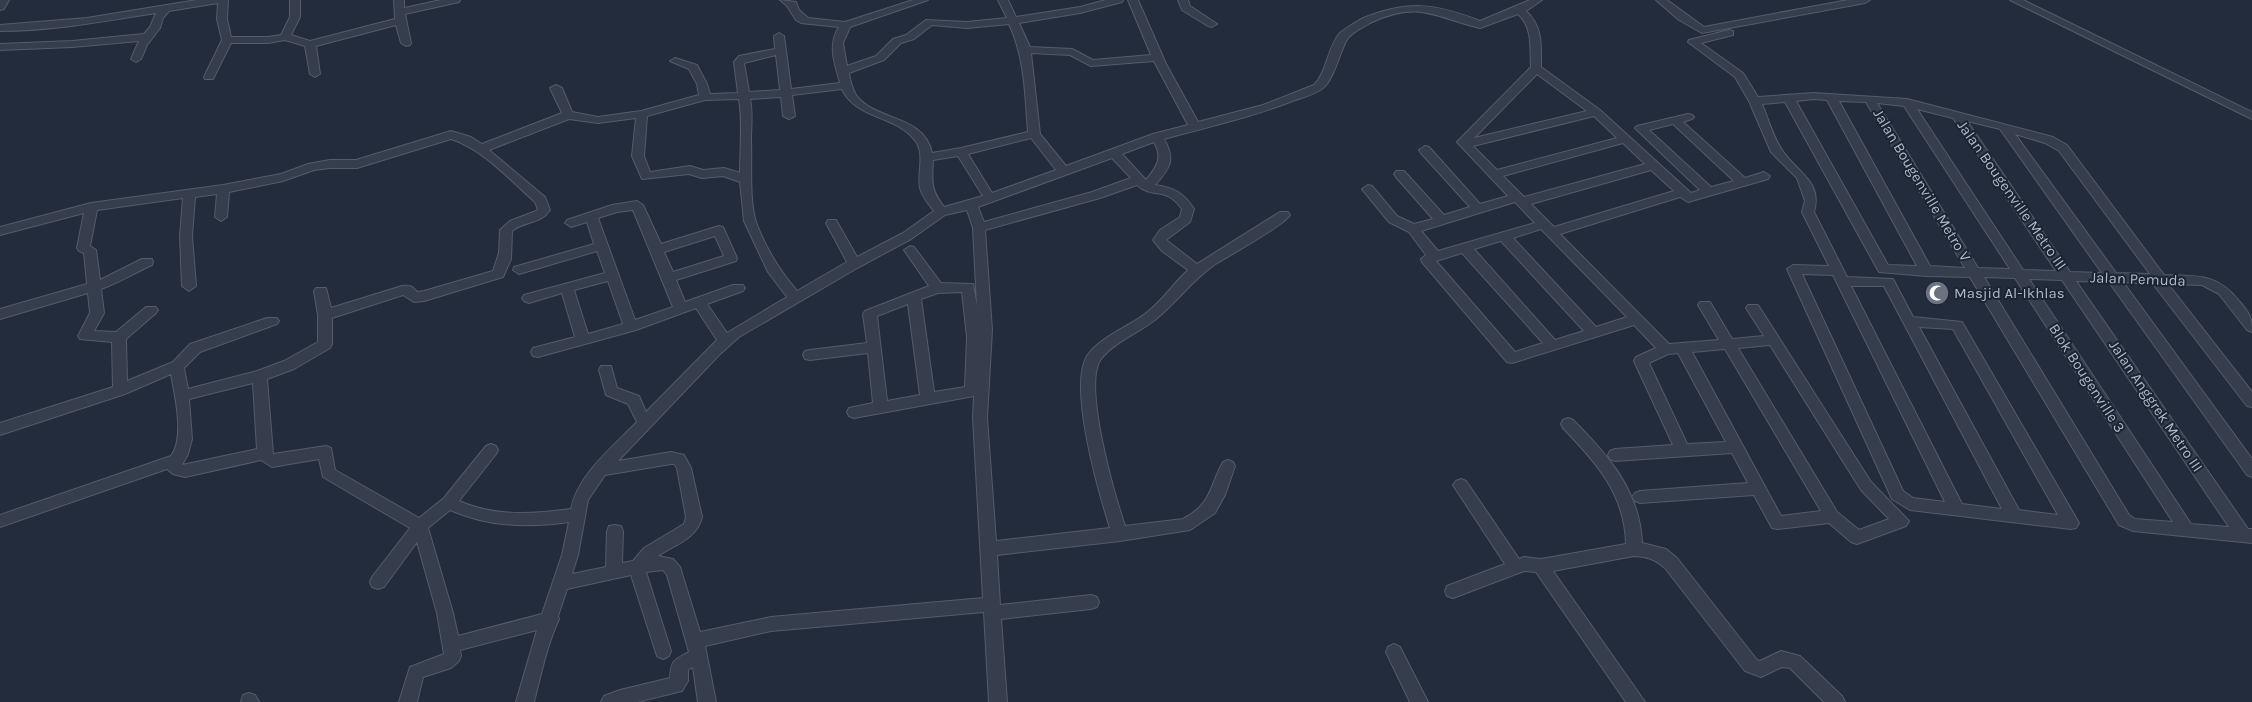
<svg xmlns="http://www.w3.org/2000/svg" width="2252" height="702" viewBox="0 0 2252 702" font-family="Karla,sans-serif">
  <rect width="100%" height="100%" fill="#222c3d"/>
  <g fill="none" stroke-linecap="round" stroke-linejoin="round">
    <!-- street casing -->
    <g stroke="#545c6b" stroke-width="2">
      <g id="street">
        <polygon points="0,0 9,0 4,9 0,10"/>
        <path d="M197 0H228L227 19 231 37H268L281 35 290 17V0H300V17L291 35 310 41 395 19 394 0H404V8L441 0H460L459 2 405 14 411 43 410 45 406 46 401 43 396 25 316 46 320 74 315 77 310 74 305 46 285 40 268 43H231L213 79H205L204 77 222 40 217 19 218 3 169 11 163 18 160 28 147 45 141 59 136 62 131 59 139 41 72 47 0 50V44L72 41 144 34 150 27 156 13C105 21 52 31 0 31V25L87 18Z"/>
        <path d="M780 0 796 2 799 10 808 18 845 22 913 0H928L850 27 843 43 847 66 876 56 893 39 906 35 926 20 967 22 1007 18 998 0H1008L1016 17 1080 7 1106 0H1123L1122 2 1080 13 1019 23 1030 47 1072 49 1093 60 1151 55 1128 0H1138L1166 64 1198 122 1263 105 1314 85C1327 72 1327 49 1339 34 1345 28 1355 23 1361 19 1407 0 1435 3 1480 21L1530 0H1542L1526 11C1543 27 1541 44 1541 67L1600 110 1691 193 1700 190 1637 130 1635 128 1637 126 1688 114 1692 115 1694 117 1692 119 1683 122 1745 178 1764 172 1770 176 1768 179 1688 202 1680 197 1560 234 1669 344 1719 340 1698 305 1700 302H1710L1732 339 1764 336 1746 308 1748 305H1758L1871 482 1909 521 1906 526 1857 544 1851 542 1829 523 1777 529 1772 528 1754 495 1640 503 1635 501 1632 497 1635 493 1640 491 1748 483 1732 453 1615 461 1610 459 1608 455 1610 451 1615 449 1673 445 1634 361 1636 357 1656 348 1634 325 1512 363 1507 362 1422 262 1421 259 1426 255 1409 232 1389 222 1362 189 1368 185 1372 186 1397 216 1414 224 1433 219 1396 177 1394 174 1396 171H1404L1444 215 1470 207 1421 153 1419 150 1425 146 1429 147 1480 204 1508 196 1457 142 1531 67C1530 47 1533 28 1518 14L1480 28C1434 17 1419 0 1370 23 1362 28 1350 33 1346 41 1339 55 1334 79 1323 88 1316 94 1304 97 1295 100 1253 117 1208 127 1164 139 1176 160 1170 168 1155 185 1174 188 1183 192 1194 209L1190 222 1166 240 1197 264 1280 212H1288L1290 215C1283 226 1232 254 1217 263 1193 279 1178 301 1156 319 1139 333 1114 342 1101 359 1082 384 1115 496 1125 526L1183 519C1212 504 1209 487 1223 462L1228 460 1233 462 1235 466 1225 495 1215 513 1190 530 1120 541 997 555 1000 605 1091 595 1097 597 1099 602 1097 607 1091 609 1001 619 1007 702H989L984 612 771 631 705 646 716 702H698L693 667 688 670V681L682 691 637 702H601L604 696 620 690 670 678C671 660 674 660 689 652L667 575 663 570 646 572 671 651 669 656 663 659 657 656 631 575 567 589 558 616 559 619C547 645 541 674 534 702H516L537 630 460 650 461 656 459 661 451 668 423 677 417 702H399L410 667 444 654 437 613 417 542 384 587 378 589 372 587 370 582 372 577 410 528 323 477 319 459 272 467 261 460 185 477 173 474 167 469 0 527V515L171 456C185 438 175 396 171 374L125 394 0 435V423L113 387 112 342 80 339 78 336 90 313 88 293 0 319V309L87 284 84 253 79 251 77 248 84 213 0 235V227L91 203 223 185 281 174 308 164 330 160H356L451 131 471 137 482 144 562 113 550 88 556 85 562 88 572 112 598 117 641 111 699 95 697 84 689 69 670 61 675 58 697 65 707 84 710 94 738 93 734 62 739 56 775 49 774 36 779 33 784 36 791 89 840 83C835 64 827 45 839 27L801 23 796 20 787 6ZM1009 24C1025 58 1025 95 1028 132L961 148 932 153C924 114 876 122 856 95 852 88 850 80 849 73L884 60 901 43 914 39 932 25 967 28ZM1031 53 1070 55 1091 66 1154 61 1188 125 1153 134 1066 166 1040 134ZM776 55 780 90 749 92 744 63ZM1537 74 1587 111 1474 138ZM842 89C856 119 894 115 914 139 926 153 917 171 920 188 922 197 929 204 934 211L903 233 857 257 836 220H828L826 223 847 262 797 291C780 271 765 247 756 222 749 200 752 164 751 141 751 126 753 113 750 99L781 97 783 116 789 119 795 116 792 95ZM739 99C743 122 740 150 740 173L724 168 703 170 690 166 650 172 644 156 647 116 705 100ZM1594 116 1617 138 1497 170 1473 146ZM636 118 632 156 642 179 689 174 702 178 723 176 740 182 744 221 768 272 787 297 727 333 707 304 743 291 745 288 743 285H733L685 302 676 280 736 261 737 258 723 227 719 226 661 244 643 205 637 201 612 205 567 220 565 223 571 227 587 222 594 244 514 267 513 270 519 274 597 251 605 273 524 295 522 298 524 301 529 303 562 293 575 337 533 348 531 352 533 356 538 357 636 330 696 308 717 340 646 412 639 396 617 388 611 366H601L599 370 606 395 628 404 637 422C613 447 578 474 571 509 533 514 495 517 459 501L496 454 498 450 496 446 491 444 486 446 444 498 419 518 335 470 331 448 326 446 273 454 267 379 294 369 330 348 332 344V318L403 295 414 302 424 301 503 277 511 259 512 231C524 221 541 224 550 210L545 197 489 150 569 119 598 123ZM1673 124 1734 181 1711 187 1649 130ZM1031 138 1056 170 992 193 968 154ZM451 139C483 149 510 180 535 202L538 209 536 211 510 221 500 230 499 253 493 271 424 291 417 292C412 286 410 285 402 286L331 308 326 288H316L314 291 318 315V342L284 361 257 371 188 389 184 368 200 352 277 324 279 321 277 318H267L190 344 173 362 127 381 126 339 156 313 158 310 156 307H146L116 332 94 331 104 313 101 289C119 283 134 273 152 265L153 262 152 259H142L100 280 96 250 90 246 97 210 183 198 180 236 182 286 189 291 196 286 192 236 195 197 217 194 215 217 221 221 227 217 229 192 283 181 314 170 330 168H357ZM1154 142C1163 158 1157 167 1146 180L1122 154ZM1623 143 1645 164 1524 197 1503 176ZM958 156 983 196 944 207C930 189 932 181 933 160ZM1112 158 1131 178 1092 192 984 222 978 207ZM1651 170 1674 191 1554 227 1531 204ZM1137 185C1154 200 1165 185 1182 209L1180 217 1160 230 1153 240 1162 251 1188 270C1173 284 1162 301 1145 314 1128 327 1100 337 1087 356 1068 387 1099 493 1110 528L996 541 987 418 992 330 985 230 1100 198ZM1515 202 1535 223 1438 251 1421 231ZM633 210 673 307 635 320 598 218 617 212ZM967 210 973 228 977 306 973 284 941 283 914 247 910 246 904 250 929 286 865 311 863 314 867 343 810 350 805 351 803 355 805 359 810 360 868 353 873 403 849 408 847 412 849 416 854 418 974 396 973 418 983 598 771 617 700 632 680 567 673 559 658 556C674 545 697 539 702 517L691 468 684 455 671 452 618 461 719 355 739 337 859 267 911 239 945 215ZM1541 229 1547 235 1627 317 1596 327 1513 238ZM715 236 724 256 673 272 664 252ZM1501 241 1584 331 1555 340 1474 249ZM1462 253 1543 343 1515 352 1436 261ZM608 281 623 324 588 334 574 290ZM962 292 967 337 965 387 934 392 921 299 938 293ZM908 304 920 395 887 401 877 316ZM1770 345 1861 490 1889 519 1859 530 1837 512 1738 348ZM1725 349 1821 511 1781 516 1692 352ZM1678 353 1726 442 1687 444 1649 363 1668 354ZM253 383 257 449 182 465 188 454 192 439 189 399ZM671 464H674L677 468 686 517 684 524 644 548 633 561 622 563 623 531 621 526 615 525 609 526 607 531 606 567 572 574 578 555 588 500 605 475ZM450 510C489 527 527 528 569 522L562 555 542 614 458 636 453 613 428 528Z"/>
        <polygon points="1178,0 1188,0 1190,6 1217,24 1212,27 1208,26 1182,10"/>
        <polygon points="1656,0 1667,0 1704,27 1848,0 1870,0 1865,3 1702,33 1679,20"/>
        <polygon points="2010,0 2023,0 2252,112 2252,119"/>
        <path d="M1729 30 1733 31V35L1701 43 1743 73 1758 97 1813 93 1907 99 2053 137 2067 145 2164 275C2197 276 2217 273 2239 301 2249 313 2252 316 2252 332L2247 330 2219 294 2202 285 2168 284 2252 392V407L2247 406 2153 284 2123 282 2252 459V477L2247 475 2109 282 2076 281 2248 529H2252V543L2133 531 2119 525 1970 277 1927 276 1879 272 1785 102 1762 104C1768 118 1773 137 1782 150 1796 172 1823 181 1814 212L1847 277 1893 279 1913 317 1962 322 2079 523 2076 528 2071 529 1910 510 1892 499 1787 269 1793 265 1829 266 1802 212 1805 201 1797 178 1771 152 1749 101 1735 77 1688 42 1689 40ZM1813 99 1827 100 1917 266 1888 265 1796 101ZM1839 101 1866 102 1965 268 1930 266ZM1877 103 1904 106 2010 269 1978 268ZM1917 109 1953 118 2056 271 2023 270ZM1967 121 2000 129 2102 273 2070 272ZM2015 134 2045 143 2059 151 2150 274 2116 273ZM1802 274 1833 275 1945 502 1913 498 1903 491ZM1984 277 2015 278 2173 522 2135 519 2129 515ZM2029 279 2062 280 2229 527 2191 524ZM1851 286H1884L2002 509 1962 504ZM1919 327 1953 329 2058 515 2019 510Z"/>
        <path d="M1568 418 1573 420C1608 455 1640 491 1642 543L1666 549 1677 558 1757 660 1760 661 1781 651 1800 656 1842 696 1845 702H1824L1790 668 1782 667 1761 677 1745 671 1665 568C1655 559 1648 557 1634 556L1553 571 1645 702H1626L1536 572 1524 571 1453 598 1447 596 1445 591 1447 586 1505 564 1453 485 1456 481 1461 479 1466 481 1519 559 1524 557 1541 559 1626 544C1625 494 1596 462 1563 428L1561 424 1563 420Z"/>
        <polygon points="1394,644 1400,647 1428,702 1410,702 1386,652 1388,647"/>
        <polygon points="249,693 255,695 259,702 241,702 243,695"/>
      </g>
    </g>
    <!-- street -->
    <use href="#street" fill="#363e4d" fill-rule="evenodd"/>
  </g>
  <!-- icons -->
  <defs>
    <g id="mosque-disc" transform="scale(1.25)"><circle r="9.5" fill="#6b7280" stroke="#1b2432"/><path d="M3.5-4.9A6 6 0 1 0 3.5 4.9A5 5 0 1 1 3.5-4.9Z" fill="#fff"/></g>
  </defs>
  <g fill-rule="evenodd">
    <use href="#mosque-disc" x="1937" y="293"/>
  </g>
  <g text-anchor="middle" stroke-width="4" stroke-linejoin="round" paint-order="stroke">
    <!-- street labels -->
    <g font-size="15" fill="#b1b9c9" stroke="#1b2432">
      <text transform="translate(1922 185) rotate(59)" y="5">Jalan Bougenville Metro V</text>
      <text transform="translate(2012 195) rotate(55)" y="5">Jalan Bougenville Metro III</text>
      <text transform="translate(2138 279) rotate(2)" y="5">Jalan Pemuda</text>
      <text transform="translate(2087 378) rotate(57)" y="5">Blok Bougenville 3</text>
      <text transform="translate(2156 406) rotate(56)" y="5">Jalan Anggrek Metro III</text>
    </g>
    <!-- poi labels -->
    <g font-size="15" fill="#b1b9c9" stroke="#1b2432" text-anchor="start">
      <text x="1954" y="298">Masjid Al-Ikhlas</text>
    </g>
  </g>
</svg>
